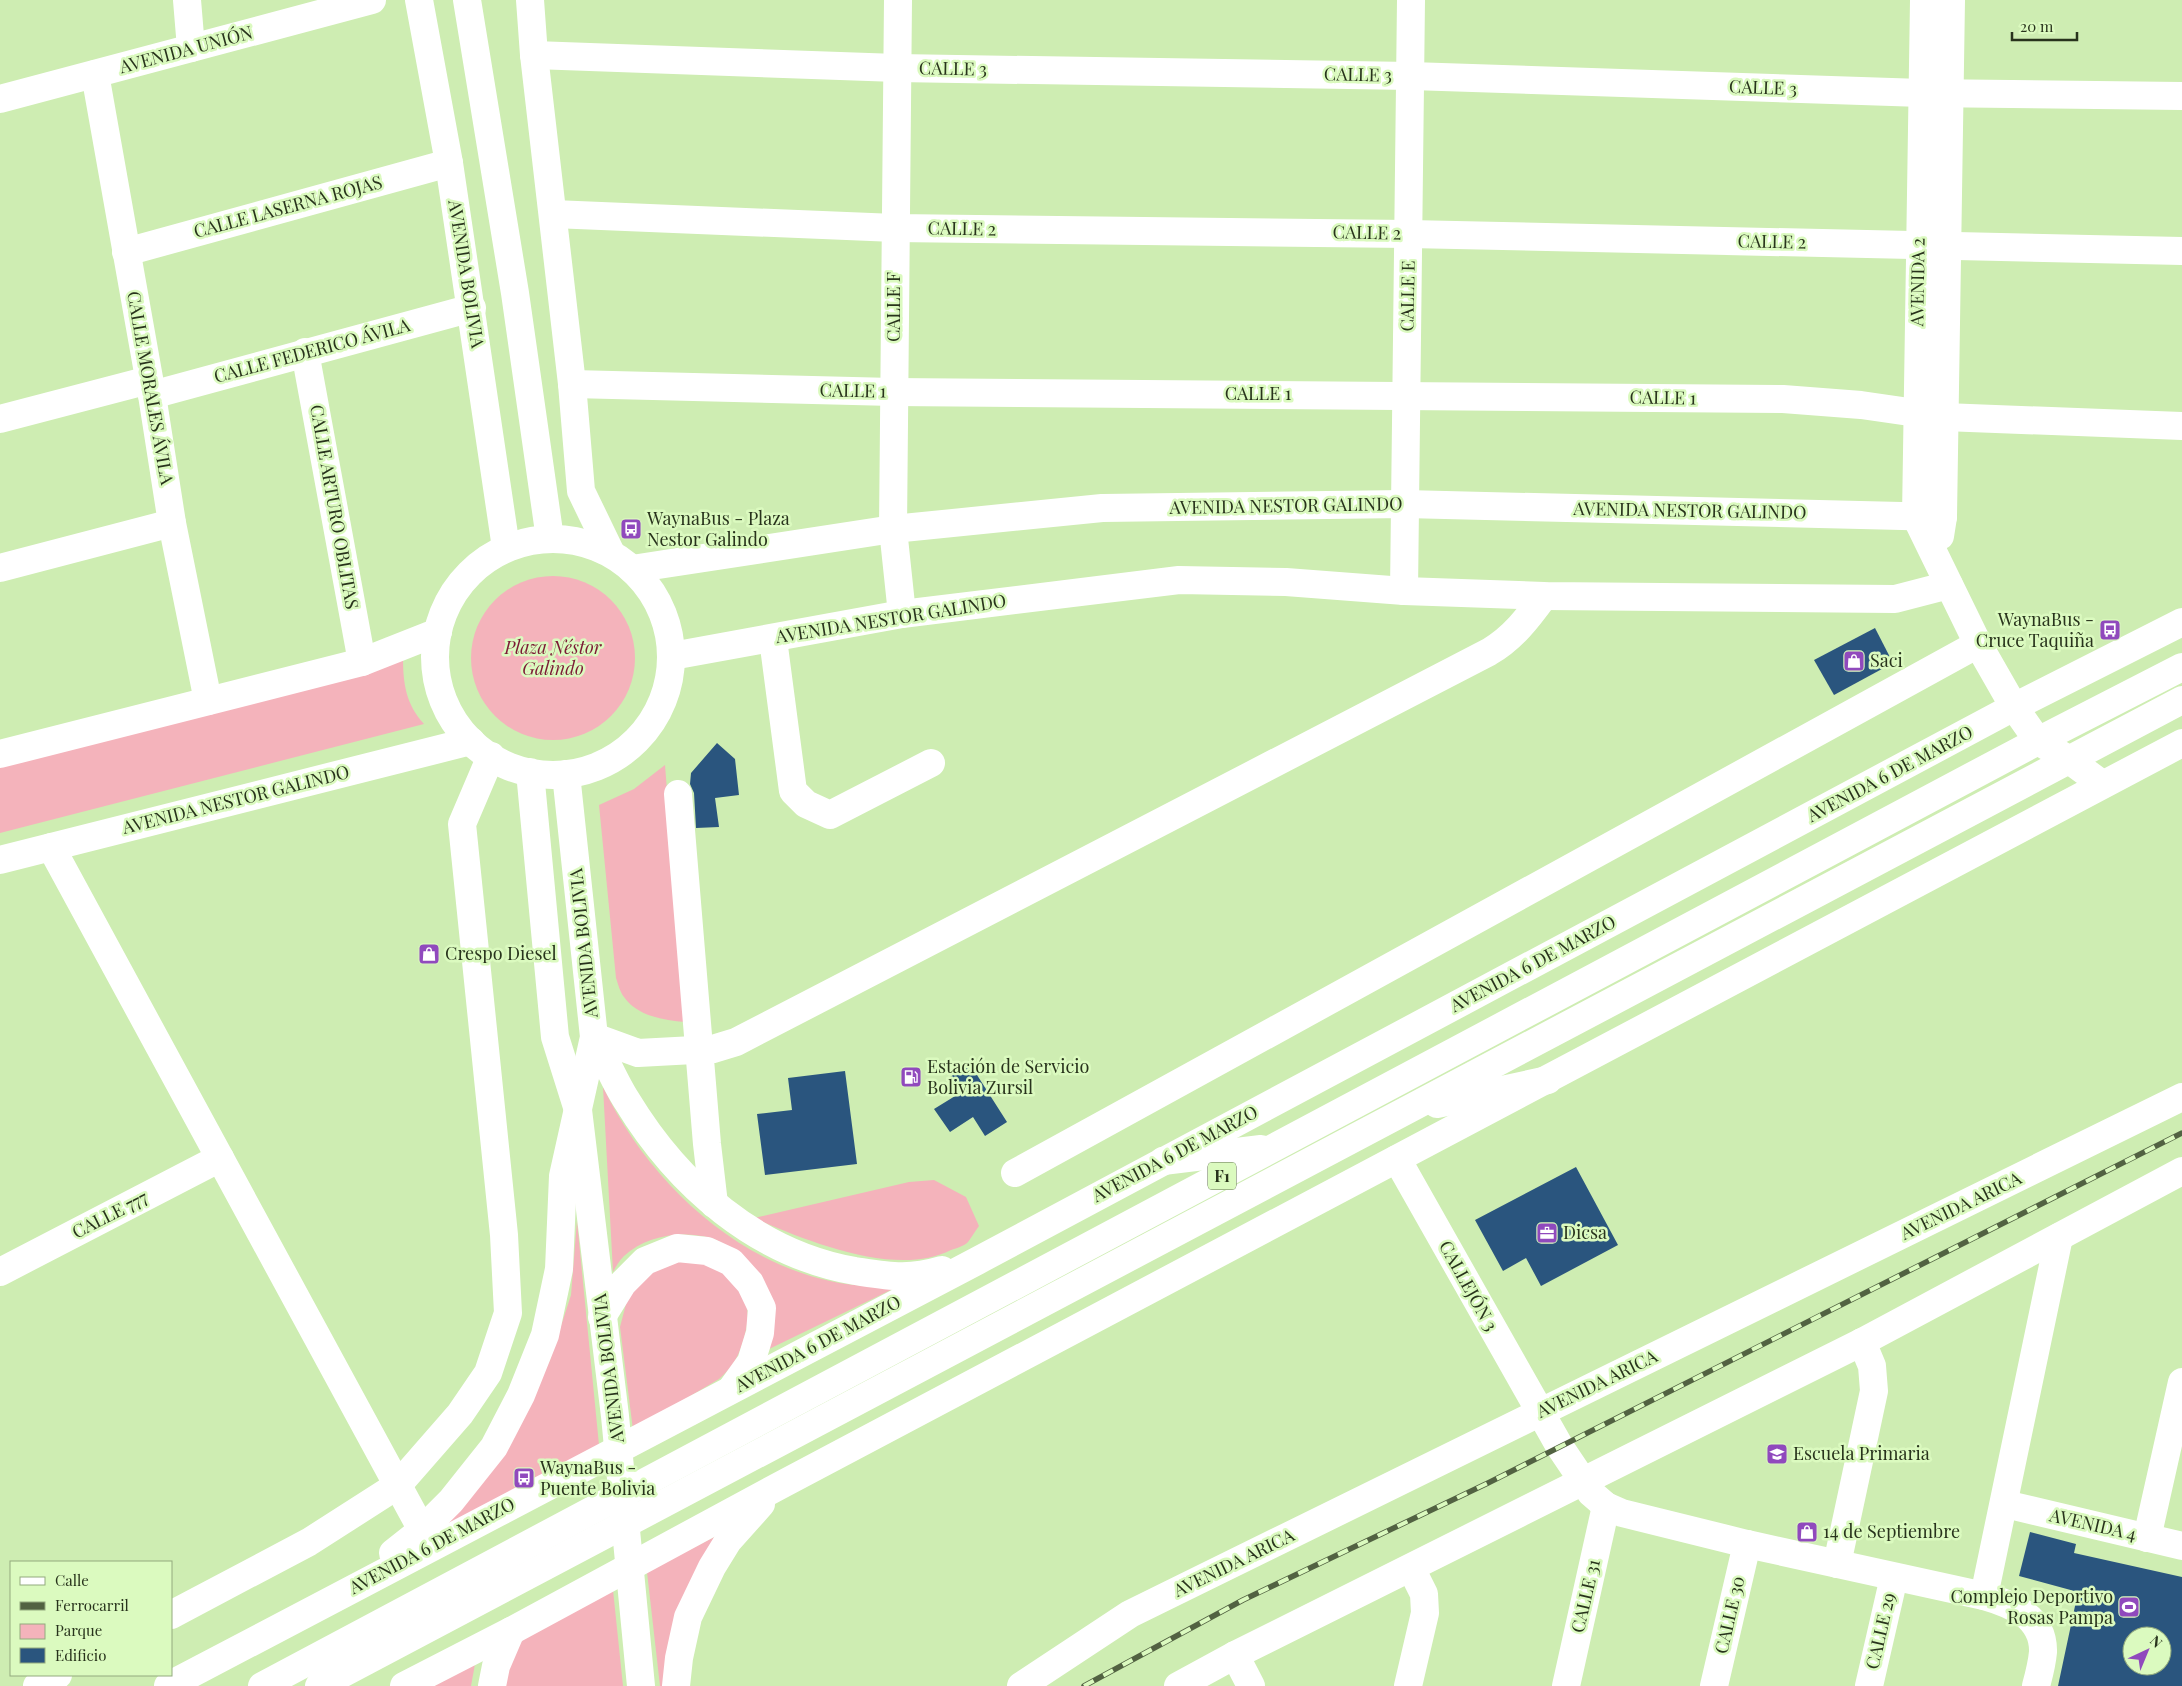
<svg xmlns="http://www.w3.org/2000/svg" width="2182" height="1686" viewBox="0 0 2182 1686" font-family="'Playfair Display',serif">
  <rect width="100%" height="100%" fill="#ceedb2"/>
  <!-- green -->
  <g fill="#f4b3bb">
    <circle cx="553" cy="658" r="82"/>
    <path d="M403 657C403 684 406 704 424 724L0 833V760Z"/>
    <path d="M665 765 685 1022C663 1020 637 1016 624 997 620 992 618 984 616 978L599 805 634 789Z"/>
    <path d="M603 1087C646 1177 730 1259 830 1281 851 1286 874 1286 895 1288L765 1351 732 1248C725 1245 718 1240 711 1238 683 1230 646 1235 624 1256 620 1260 616 1266 613 1272Z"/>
    <path d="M934 1180 966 1197 979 1226C975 1231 972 1237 968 1242 964 1246 957 1248 951 1250 896 1278 807 1241 754 1218L909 1182Z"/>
    <polygon points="577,1221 599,1445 442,1527 503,1454 550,1360 571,1295"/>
    <path d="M679 1260C726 1262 759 1288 744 1338 739 1356 733 1367 719 1379L633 1430 620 1327 627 1300 640 1276Z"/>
    <polygon points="716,1536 665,1686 660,1686 647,1572"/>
    <polygon points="613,1590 623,1686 503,1686 518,1644 535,1627"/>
    <polygon points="475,1664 471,1686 434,1686"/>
  </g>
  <!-- building -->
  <g fill="#2a557e" fill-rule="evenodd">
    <polygon points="1875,628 1893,663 1834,695 1814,660"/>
    <polygon points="717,743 735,759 739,795 715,798 719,827 696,828 694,793 690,784 691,773"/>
    <polygon points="970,1064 1007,1122 985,1136 973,1117 950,1132 934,1109 960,1093 950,1077"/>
    <polygon points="845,1071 857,1164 765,1175 757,1114 792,1110 788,1078"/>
    <polygon points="1576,1167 1618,1245 1541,1286 1526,1258 1503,1271 1475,1220"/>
    <path d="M2030 1532 2076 1544 2074 1553 2182 1577V1686H2058L2078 1592 2019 1576ZM2132 1636H2162V1666H2132Z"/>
  </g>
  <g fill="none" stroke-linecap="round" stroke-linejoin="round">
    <!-- minor -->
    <g stroke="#fff" stroke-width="28">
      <polyline points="187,0 191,48"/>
      <polyline points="530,0 534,55 572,384 581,491 611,553"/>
      <polyline points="898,0 893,529 902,614"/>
      <polyline points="1924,0 1916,517 1978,644 2014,707 2038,741 2068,759 2102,784"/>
      <polyline points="534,55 897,68 1411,76 1922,93 2182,96"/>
      <polyline points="95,74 152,395 172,523 208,701"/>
      <polyline points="0,99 372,0"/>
      <polyline points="553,214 895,228 1409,234 2182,251"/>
      <polyline points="126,252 449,163"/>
      <polyline points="305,352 362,662"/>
      <polyline points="572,384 893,392 1783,399 1861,405 1944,417 2182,426"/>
      <polyline points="152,395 472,308"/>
      <polyline points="0,419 149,380"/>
      <polyline points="1940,536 1943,517 1951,0"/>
      <polyline points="0,568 172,523"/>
      <polyline points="632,569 893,529 1102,508 1405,504 1943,517"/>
      <polyline points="1404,591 1411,0"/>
      <polyline points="773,639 793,791 806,804 830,815 931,763"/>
      <polyline points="672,656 902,614 1179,580 1286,582 1404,591 1544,596 1895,599 1949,585"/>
      <polyline points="0,754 362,662 438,632"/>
      <polyline points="678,794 707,1144 714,1204"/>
      <polyline points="51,847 422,1530"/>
      <polyline points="0,860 471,741"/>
      <path d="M594 1037 638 1053 713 1049 736 1042 1489 652C1513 638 1528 618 1544 596"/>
      <path d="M1397 1159 1560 1447 1591 1493 1606 1506 1622 1513 1747 1544 1984 1596C2012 1604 2044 1617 2043 1652 2042 1663 2039 1675 2036 1686"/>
      <polyline points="1015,1173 1978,644"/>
      <polyline points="0,1272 220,1158"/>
      <polyline points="2005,1504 2182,1546"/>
      <polyline points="2147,1538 2182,1382"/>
      <polyline points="1837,1564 1874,1391 1872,1366 1862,1342"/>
      <polyline points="1984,1596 2059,1237"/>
      <polyline points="171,1615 309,1542 398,1485 460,1414 488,1373 508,1313 504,1235 462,824 491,756"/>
      <polyline points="1235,1655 1251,1686"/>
      <polyline points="37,1686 58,1675"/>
      <polyline points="1021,1686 1130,1614 2182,1097"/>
      <polyline points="1178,1686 1235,1655 1862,1342 2182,1171"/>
      <polyline points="1408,1686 1425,1613 1424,1594 1411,1568"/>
      <polyline points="1566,1686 1606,1506"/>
      <polyline points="1714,1686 1747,1544"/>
      <polyline points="1869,1686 1894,1577"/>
    </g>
    <!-- major -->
    <g stroke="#fff" stroke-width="28">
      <polyline points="419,0 449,163 506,548"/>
      <polyline points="467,0 515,293 550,539"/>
      <circle cx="553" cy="657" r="118"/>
      <polyline points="530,772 555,1037 578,1110 615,1416 641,1686"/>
      <path d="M594 1037C605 1058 614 1081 627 1101 678 1185 757 1254 855 1271 889 1276 908 1280 942 1270"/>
      <polyline points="602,1317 623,1283 645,1261 677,1248 707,1251 731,1262 750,1283 762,1308 760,1333 751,1362 733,1387"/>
      <polyline points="393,1553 422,1530 451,1501 494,1447 521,1395 545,1335 559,1269 563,1176 594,1037 566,774"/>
      <polyline points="168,1686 977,1261 2014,707 2182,622"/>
      <polyline points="404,1686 511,1631 779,1486 2182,743"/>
      <polyline points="492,1686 496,1666 511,1631"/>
      <polyline points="676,1686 679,1658 688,1617 712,1567 728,1541 761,1504"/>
    </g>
    <!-- highway -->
    <g stroke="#fff" stroke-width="28">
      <polyline points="1437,1104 1548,1080"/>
      <polyline points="1163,1161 1261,1149"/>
      <polyline points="262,1686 2038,741 2182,667"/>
      <polyline points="319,1686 2182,700"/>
    </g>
    <!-- rail casing -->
    <g stroke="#526242" stroke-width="5.5">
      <polyline id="rail" points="1084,1686 1243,1600 1488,1483 2182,1133"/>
    </g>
    <!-- rail -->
    <use href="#rail" stroke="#dbfabf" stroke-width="4" stroke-dasharray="11" stroke-linecap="butt"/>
  </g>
  <!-- icons -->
  <defs>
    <g id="bus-square" transform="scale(1.125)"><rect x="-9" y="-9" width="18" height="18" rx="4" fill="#9049bd" stroke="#dbfabf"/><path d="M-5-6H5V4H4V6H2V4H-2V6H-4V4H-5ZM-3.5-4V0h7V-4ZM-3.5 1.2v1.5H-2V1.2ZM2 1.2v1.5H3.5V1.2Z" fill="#fff"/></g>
    <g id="shop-square" transform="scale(1.125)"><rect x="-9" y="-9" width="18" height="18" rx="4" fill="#9049bd" stroke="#dbfabf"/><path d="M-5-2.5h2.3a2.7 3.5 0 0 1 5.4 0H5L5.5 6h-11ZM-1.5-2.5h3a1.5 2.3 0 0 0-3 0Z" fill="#fff"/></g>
    <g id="fuel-square" transform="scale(1.125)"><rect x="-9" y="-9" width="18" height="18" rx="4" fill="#9049bd" stroke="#dbfabf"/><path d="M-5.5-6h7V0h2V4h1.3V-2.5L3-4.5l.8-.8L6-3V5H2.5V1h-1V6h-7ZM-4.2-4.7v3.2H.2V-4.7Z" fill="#fff"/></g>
    <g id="office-square" transform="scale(1.125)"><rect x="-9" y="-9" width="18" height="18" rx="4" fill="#9049bd" stroke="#dbfabf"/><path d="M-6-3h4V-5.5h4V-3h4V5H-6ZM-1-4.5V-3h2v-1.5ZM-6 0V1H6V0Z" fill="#fff"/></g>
    <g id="school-square" transform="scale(1.125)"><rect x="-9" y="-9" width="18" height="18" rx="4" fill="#9049bd" stroke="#dbfabf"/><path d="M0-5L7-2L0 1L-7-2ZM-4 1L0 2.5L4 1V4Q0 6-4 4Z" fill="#fff"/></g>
    <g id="stadium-square" transform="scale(1.125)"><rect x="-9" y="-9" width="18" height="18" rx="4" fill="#9049bd" stroke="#dbfabf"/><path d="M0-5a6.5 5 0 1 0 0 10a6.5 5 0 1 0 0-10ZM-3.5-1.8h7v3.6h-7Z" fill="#fff"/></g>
  </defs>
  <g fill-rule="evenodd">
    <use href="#bus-square" x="631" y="529"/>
    <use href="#bus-square" x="2110" y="630"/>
    <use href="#shop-square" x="1854" y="661"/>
    <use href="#shop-square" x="429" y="954"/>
    <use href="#fuel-square" x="911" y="1077"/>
    <use href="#office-square" x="1547" y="1233"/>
    <use href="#school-square" x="1777" y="1454"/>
    <use href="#bus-square" x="524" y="1478"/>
    <use href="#shop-square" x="1807" y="1532"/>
    <use href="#stadium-square" x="2129" y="1607"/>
  </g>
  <g text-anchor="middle" stroke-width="5" stroke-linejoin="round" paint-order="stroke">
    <!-- shield labels -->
    <rect fill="#dbfabf" stroke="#5e6f4d" stroke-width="1" x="1208" y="1162.5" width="28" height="27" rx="4"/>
    <g font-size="16" font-weight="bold" fill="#28331c">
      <text x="1222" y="1182">F1</text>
    </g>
    <!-- street labels -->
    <g font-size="18" fill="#28331c" stroke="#dbfabf">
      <text transform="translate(186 50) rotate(-15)" y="6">AVENIDA UNIÓN</text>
      <text transform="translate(953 69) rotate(1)" y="6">CALLE 3</text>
      <text transform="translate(1358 75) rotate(1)" y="6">CALLE 3</text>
      <text transform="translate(1763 88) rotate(2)" y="6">CALLE 3</text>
      <text transform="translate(288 207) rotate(-15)" y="6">CALLE LASERNA ROJAS</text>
      <text transform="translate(962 229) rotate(1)" y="6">CALLE 2</text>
      <text transform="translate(1367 233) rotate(1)" y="6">CALLE 2</text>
      <text transform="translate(1772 242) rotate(1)" y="6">CALLE 2</text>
      <text transform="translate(466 274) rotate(81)" y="6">AVENIDA BOLIVIA</text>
      <text transform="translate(1918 282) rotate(-89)" y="6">AVENIDA 2</text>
      <text transform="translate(1408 296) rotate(-89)" y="6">CALLE E</text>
      <text transform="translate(894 307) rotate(-90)" y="6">CALLE F</text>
      <text transform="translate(312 351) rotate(-15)" y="6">CALLE FEDERICO ÁVILA</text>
      <text transform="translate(150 388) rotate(80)" y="6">CALLE MORALES ÁVILA</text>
      <text transform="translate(853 391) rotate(1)" y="6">CALLE 1</text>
      <text x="1258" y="400">CALLE 1</text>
      <text transform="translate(1663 398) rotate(1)" y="6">CALLE 1</text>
      <text transform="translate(1286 506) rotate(-1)" y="6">AVENIDA NESTOR GALINDO</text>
      <text transform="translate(334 507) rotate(80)" y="6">CALLE ARTURO OBLITAS</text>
      <text transform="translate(1690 511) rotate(1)" y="6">AVENIDA NESTOR GALINDO</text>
      <text transform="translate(891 619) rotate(-9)" y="6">AVENIDA NESTOR GALINDO</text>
      <text transform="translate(1890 774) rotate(-28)" y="6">AVENIDA 6 DE MARZO</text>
      <text transform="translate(236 800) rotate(-14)" y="6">AVENIDA NESTOR GALINDO</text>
      <text transform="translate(584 943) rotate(-96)" y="6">AVENIDA BOLIVIA</text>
      <text transform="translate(1533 964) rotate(-28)" y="6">AVENIDA 6 DE MARZO</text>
      <text transform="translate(1175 1154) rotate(-28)" y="6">AVENIDA 6 DE MARZO</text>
      <text transform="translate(1961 1206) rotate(-26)" y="6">AVENIDA ARICA</text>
      <text transform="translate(110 1215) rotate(-27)" y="6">CALLE 777</text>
      <text transform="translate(1468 1286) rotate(61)" y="6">CALLEJÓN 3</text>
      <text transform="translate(818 1344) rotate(-28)" y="6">AVENIDA 6 DE MARZO</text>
      <text transform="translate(609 1368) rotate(-97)" y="6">AVENIDA BOLIVIA</text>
      <text transform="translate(1597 1384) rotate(-26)" y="6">AVENIDA ARICA</text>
      <text transform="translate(2093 1525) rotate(13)" y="6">AVENIDA 4</text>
      <text transform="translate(432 1546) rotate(-28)" y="6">AVENIDA 6 DE MARZO</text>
      <text transform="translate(1234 1563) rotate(-26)" y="6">AVENIDA ARICA</text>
      <text transform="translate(1586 1596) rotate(-77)" y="6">CALLE 31</text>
      <text transform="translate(1730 1615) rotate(-77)" y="6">CALLE 30</text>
      <text transform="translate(1881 1631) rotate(-77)" y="6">CALLE 29</text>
    </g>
    <!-- poi labels -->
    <g font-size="18" fill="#28331c" stroke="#dbfabf" text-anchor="start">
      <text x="647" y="525">WaynaBus - Plaza<tspan x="647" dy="21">Nestor Galindo</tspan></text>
      <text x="2094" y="626" text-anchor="end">WaynaBus -<tspan x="2094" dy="21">Cruce Taquiña</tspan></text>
      <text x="1870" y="667">Saci</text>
      <text x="445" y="960">Crespo Diesel</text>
      <text x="927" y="1073">Estación de Servicio<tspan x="927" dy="21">Bolivia Zursil</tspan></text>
      <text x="1563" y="1239">Dicsa</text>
      <text x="1793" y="1460">Escuela Primaria</text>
      <text x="540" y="1474">WaynaBus -<tspan x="540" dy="21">Puente Bolivia</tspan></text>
      <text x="1823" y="1538">14 de Septiembre</text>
      <text x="2113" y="1603" text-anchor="end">Complejo Deportivo<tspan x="2113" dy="21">Rosas Pampa</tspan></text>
    </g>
    <!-- park labels -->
    <g font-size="18" font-style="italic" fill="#7b1a35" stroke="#dbfabf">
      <text x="553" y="654">Plaza Néstor<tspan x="553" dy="21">Galindo</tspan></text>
    </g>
  </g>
  <!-- legend -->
  <rect x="10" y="1561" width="162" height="115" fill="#dbfabf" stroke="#93aa7e"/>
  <rect x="20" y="1577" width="25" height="8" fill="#ffffff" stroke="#93aa7e"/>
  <text x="55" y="1586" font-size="15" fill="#28331c">Calle</text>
  <rect x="20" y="1602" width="25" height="8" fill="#526242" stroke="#93aa7e"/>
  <text x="55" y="1611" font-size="15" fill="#28331c">Ferrocarril</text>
  <rect x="20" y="1624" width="25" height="15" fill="#f4b3bb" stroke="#93aa7e"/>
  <text x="55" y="1636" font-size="15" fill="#28331c">Parque</text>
  <rect x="20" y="1648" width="25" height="15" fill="#2a557e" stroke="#93aa7e"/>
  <text x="55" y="1661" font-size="15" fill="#28331c">Edificio</text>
  <!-- north arrow -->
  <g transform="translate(2147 1651) rotate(44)"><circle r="24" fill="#dbfabf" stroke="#93aa7e"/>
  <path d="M0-4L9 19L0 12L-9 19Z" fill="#9049bd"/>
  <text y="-8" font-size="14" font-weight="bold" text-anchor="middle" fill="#28331c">N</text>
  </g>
  <!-- scale -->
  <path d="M2012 32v8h65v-8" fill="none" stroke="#28331c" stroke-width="2.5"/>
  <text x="2020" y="32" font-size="15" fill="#28331c" stroke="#dbfabf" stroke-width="4" paint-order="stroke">20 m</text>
</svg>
